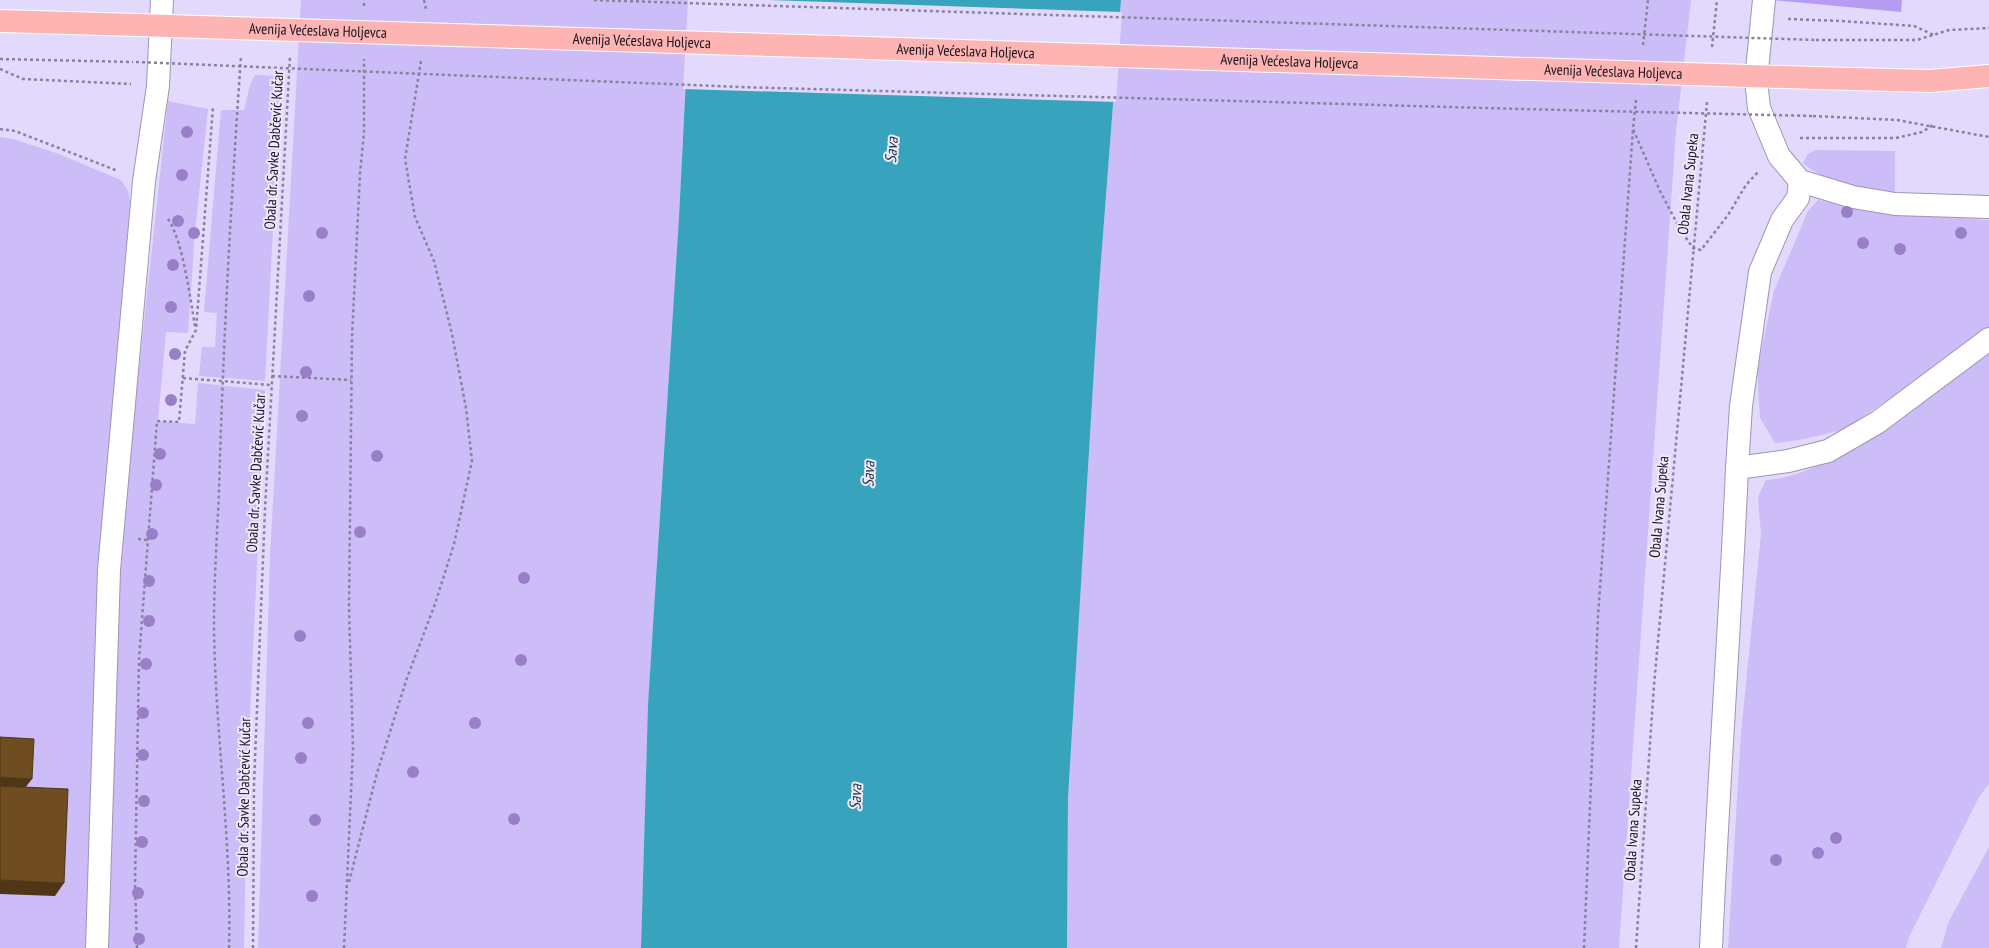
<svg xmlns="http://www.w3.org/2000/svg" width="1989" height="948" viewBox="0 0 1989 948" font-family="'PT Sans Narrow',sans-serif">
  <rect width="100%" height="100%" fill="#e3d9fd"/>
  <!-- green -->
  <g fill="#ccbcf7">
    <polygon points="301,0 690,0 679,217 648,704 641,948 258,948 270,556"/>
    <polygon points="1121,0 1691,0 1676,131 1619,948 1067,948 1068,798 1099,287"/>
    <polygon points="255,75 285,76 280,98 265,381 199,376 202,347 215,347 217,313 204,312 221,110 244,110 250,85"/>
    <polygon points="168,101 208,109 195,232 188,333 166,332 158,421 195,424 198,383 265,390 247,783 244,948 106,948 117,572"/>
    <polygon points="0,137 13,139 59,154 121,180 128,191 131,206 97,948 0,948"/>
    <path d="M1816 150 1895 151V192L1898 194C1864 189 1829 186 1803 163L1808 154Z"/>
    <polygon points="1818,200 1868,211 1989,220 1989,327 1952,356 1843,430 1799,440 1775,443 1760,418 1757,370 1774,291 1808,211"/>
    <path d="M1989 354V784L1979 797 1909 937 1906 948H1728L1741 733 1761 534 1758 497 1766 480C1808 477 1841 453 1876 432 1915 407 1952 381 1989 354Z"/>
    <polygon points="1989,847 1989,948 1941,948 1949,921"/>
  </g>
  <!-- forest -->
  <polygon fill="#b69bf3" points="1772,0 1902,0 1901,12"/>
  <!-- water -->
  <polygon fill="#38a3bc" points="690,0 1121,0 1099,287 1068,798 1067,948 641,948 648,704 679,217"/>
  <!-- pier -->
  <polygon fill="#e3d9fd" points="688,0 769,0 1122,12 1116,102 683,89"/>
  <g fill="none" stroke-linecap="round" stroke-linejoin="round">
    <!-- minor casing -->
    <g stroke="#9e95b6" stroke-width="24">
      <g id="minor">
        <polyline points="1764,0 1756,80 1759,108 1779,156 1800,181 1853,197 1895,204 1989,207"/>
        <polyline points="1800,181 1798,198 1782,220 1760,272 1741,406 1737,468 1788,461 1828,451 1878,422 1989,339"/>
        <polyline points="97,948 109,570 144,181 158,86 162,0"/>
        <path d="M1711 948C1718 788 1730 628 1737 468"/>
      </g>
    </g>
    <!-- major casing -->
    <g stroke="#fff" stroke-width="24">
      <g id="major">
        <polyline points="0,21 137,25"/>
        <polyline points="1814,78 1930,81 1989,76"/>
      </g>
    </g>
    <!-- path -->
    <g stroke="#89829c" stroke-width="2.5" stroke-dasharray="3 3" stroke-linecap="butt">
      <polyline points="424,0 426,9"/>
      <polyline points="364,6 364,0"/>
      <polyline points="1788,19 1841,21 1914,26 1934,35"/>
      <polyline points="1816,40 1917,40 1949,30 1989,28"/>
      <polyline points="1643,45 1648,0"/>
      <polyline points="1712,47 1717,0"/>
      <polyline points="0,59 133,62"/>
      <polyline points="0,69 23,79 131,84"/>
      <polyline points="1636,100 1633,129 1660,191 1680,229 1693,248 1701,250 1728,215 1746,185 1758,172"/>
      <polyline points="1813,116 1897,120 1989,137"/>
      <polyline points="0,129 15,131 118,171"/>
      <polyline points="1800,138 1896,138 1922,132 1933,125"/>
      <path d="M168 219C183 241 190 298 195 326"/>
      <polyline points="272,376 351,380"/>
      <polyline points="183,378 271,385"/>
      <polyline points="138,539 147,540"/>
      <polyline points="349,882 377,773 407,678 435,604 454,544 472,461 466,408 452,334 434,261 415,217 405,159 421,61"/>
      <polyline points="137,948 135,883 139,659 157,421 179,422 185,351 196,330 213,107"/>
      <path d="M229 948C232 840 215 733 214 625 214 580 217 536 219 491 223 346 231 201 241 56"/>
      <polyline points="253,948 254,784 265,509 290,56"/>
      <polyline points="344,948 353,748 349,607 352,337 360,174 364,132 364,59"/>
      <polyline points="1584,948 1598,616 1633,129"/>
      <polyline points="1636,948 1654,685 1707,102"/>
    </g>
    <!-- minor -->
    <use href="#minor" stroke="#fff" stroke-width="22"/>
    <!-- major -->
    <use href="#major" stroke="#feb4b3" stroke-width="22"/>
    <!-- major-bridge casing -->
    <g stroke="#fff" stroke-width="24" stroke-linecap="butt">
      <g id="major-bridge">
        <path id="s1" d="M137 25 1814 78"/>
      </g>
    </g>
    <!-- path-bridge -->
    <g stroke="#89829c" stroke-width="2.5" stroke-dasharray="3 3" stroke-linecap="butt">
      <polyline points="594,0 1816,40"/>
      <polyline points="136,62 739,87 1521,109 1813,116"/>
    </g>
    <!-- major-bridge -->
    <use href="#major-bridge" stroke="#feb4b3" stroke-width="22"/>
  </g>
  <!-- trees -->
  <g fill="#997fc7">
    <circle cx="187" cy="132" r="6"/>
    <circle cx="182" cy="175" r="6"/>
    <circle cx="1847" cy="212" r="6"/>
    <circle cx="178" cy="221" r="6"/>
    <circle cx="194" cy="233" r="6"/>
    <circle cx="322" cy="233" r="6"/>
    <circle cx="1961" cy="233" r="6"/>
    <circle cx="1863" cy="243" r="6"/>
    <circle cx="1900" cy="249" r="6"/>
    <circle cx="173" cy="265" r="6"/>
    <circle cx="309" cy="296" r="6"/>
    <circle cx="171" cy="307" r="6"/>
    <circle cx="175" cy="354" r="6"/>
    <circle cx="306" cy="372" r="6"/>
    <circle cx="171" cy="400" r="6"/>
    <circle cx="302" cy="416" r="6"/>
    <circle cx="160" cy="454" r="6"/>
    <circle cx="377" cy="456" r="6"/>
    <circle cx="156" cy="485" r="6"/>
    <circle cx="360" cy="532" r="6"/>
    <circle cx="152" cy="534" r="6"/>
    <circle cx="524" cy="578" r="6"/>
    <circle cx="149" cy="581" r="6"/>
    <circle cx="149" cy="621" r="6"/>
    <circle cx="300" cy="636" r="6"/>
    <circle cx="521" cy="660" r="6"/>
    <circle cx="146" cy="664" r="6"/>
    <circle cx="143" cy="713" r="6"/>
    <circle cx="308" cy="723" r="6"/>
    <circle cx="475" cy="723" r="6"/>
    <circle cx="143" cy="755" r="6"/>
    <circle cx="301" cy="758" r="6"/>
    <circle cx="413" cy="772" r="6"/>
    <circle cx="144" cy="801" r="6"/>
    <circle cx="514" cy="819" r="6"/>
    <circle cx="315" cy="820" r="6"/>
    <circle cx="1836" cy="838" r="6"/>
    <circle cx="142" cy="842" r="6"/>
    <circle cx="1818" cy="853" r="6"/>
    <circle cx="1776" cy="860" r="6"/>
    <circle cx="138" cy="893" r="6"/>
    <circle cx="312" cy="896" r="6"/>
    <circle cx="139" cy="939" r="6"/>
  </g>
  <!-- shaded-wall -->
  <g fill="#4e3616">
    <polygon points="0,777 32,779 25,788 0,787"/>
    <polygon points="0,880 64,883 55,896 0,894"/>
  </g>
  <!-- building -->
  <g fill="#6f4d20" stroke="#4e3616">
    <polygon points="0,737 34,739 32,779 0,777"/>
    <polygon points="0,786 68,789 64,883 0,880"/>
  </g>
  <g text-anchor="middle" stroke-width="4" stroke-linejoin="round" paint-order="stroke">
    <!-- street labels -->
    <g font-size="15" fill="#181420" stroke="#eee9ff">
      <text dy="5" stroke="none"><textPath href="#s1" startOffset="181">Avenija Većeslava Holjevca</textPath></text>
      <text dy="5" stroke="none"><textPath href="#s1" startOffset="505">Avenija Većeslava Holjevca</textPath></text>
      <text dy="5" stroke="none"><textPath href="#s1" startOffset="829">Avenija Većeslava Holjevca</textPath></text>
      <text dy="5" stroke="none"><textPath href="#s1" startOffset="1153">Avenija Većeslava Holjevca</textPath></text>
      <text dy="5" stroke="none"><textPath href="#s1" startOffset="1477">Avenija Većeslava Holjevca</textPath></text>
      <text transform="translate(274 150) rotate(-87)" y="5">Obala dr. Savke Dabčević Kučar</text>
      <text transform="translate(1688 184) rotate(-84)" y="5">Obala Ivana Supeka</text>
      <text transform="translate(256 473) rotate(-87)" y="5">Obala dr. Savke Dabčević Kučar</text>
      <text transform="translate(1659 507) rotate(-85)" y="5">Obala Ivana Supeka</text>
      <text transform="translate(244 797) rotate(-89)" y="5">Obala dr. Savke Dabčević Kučar</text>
      <text transform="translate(1633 830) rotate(-86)" y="5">Obala Ivana Supeka</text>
    </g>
    <!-- water labels -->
    <g font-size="16" font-style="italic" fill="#20383e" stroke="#eee9ff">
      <text transform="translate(891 150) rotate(-86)" y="6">Sava</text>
      <text transform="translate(868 474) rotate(-88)" y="6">Sava</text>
      <text transform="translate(855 797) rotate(-88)" y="6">Sava</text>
    </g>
  </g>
</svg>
